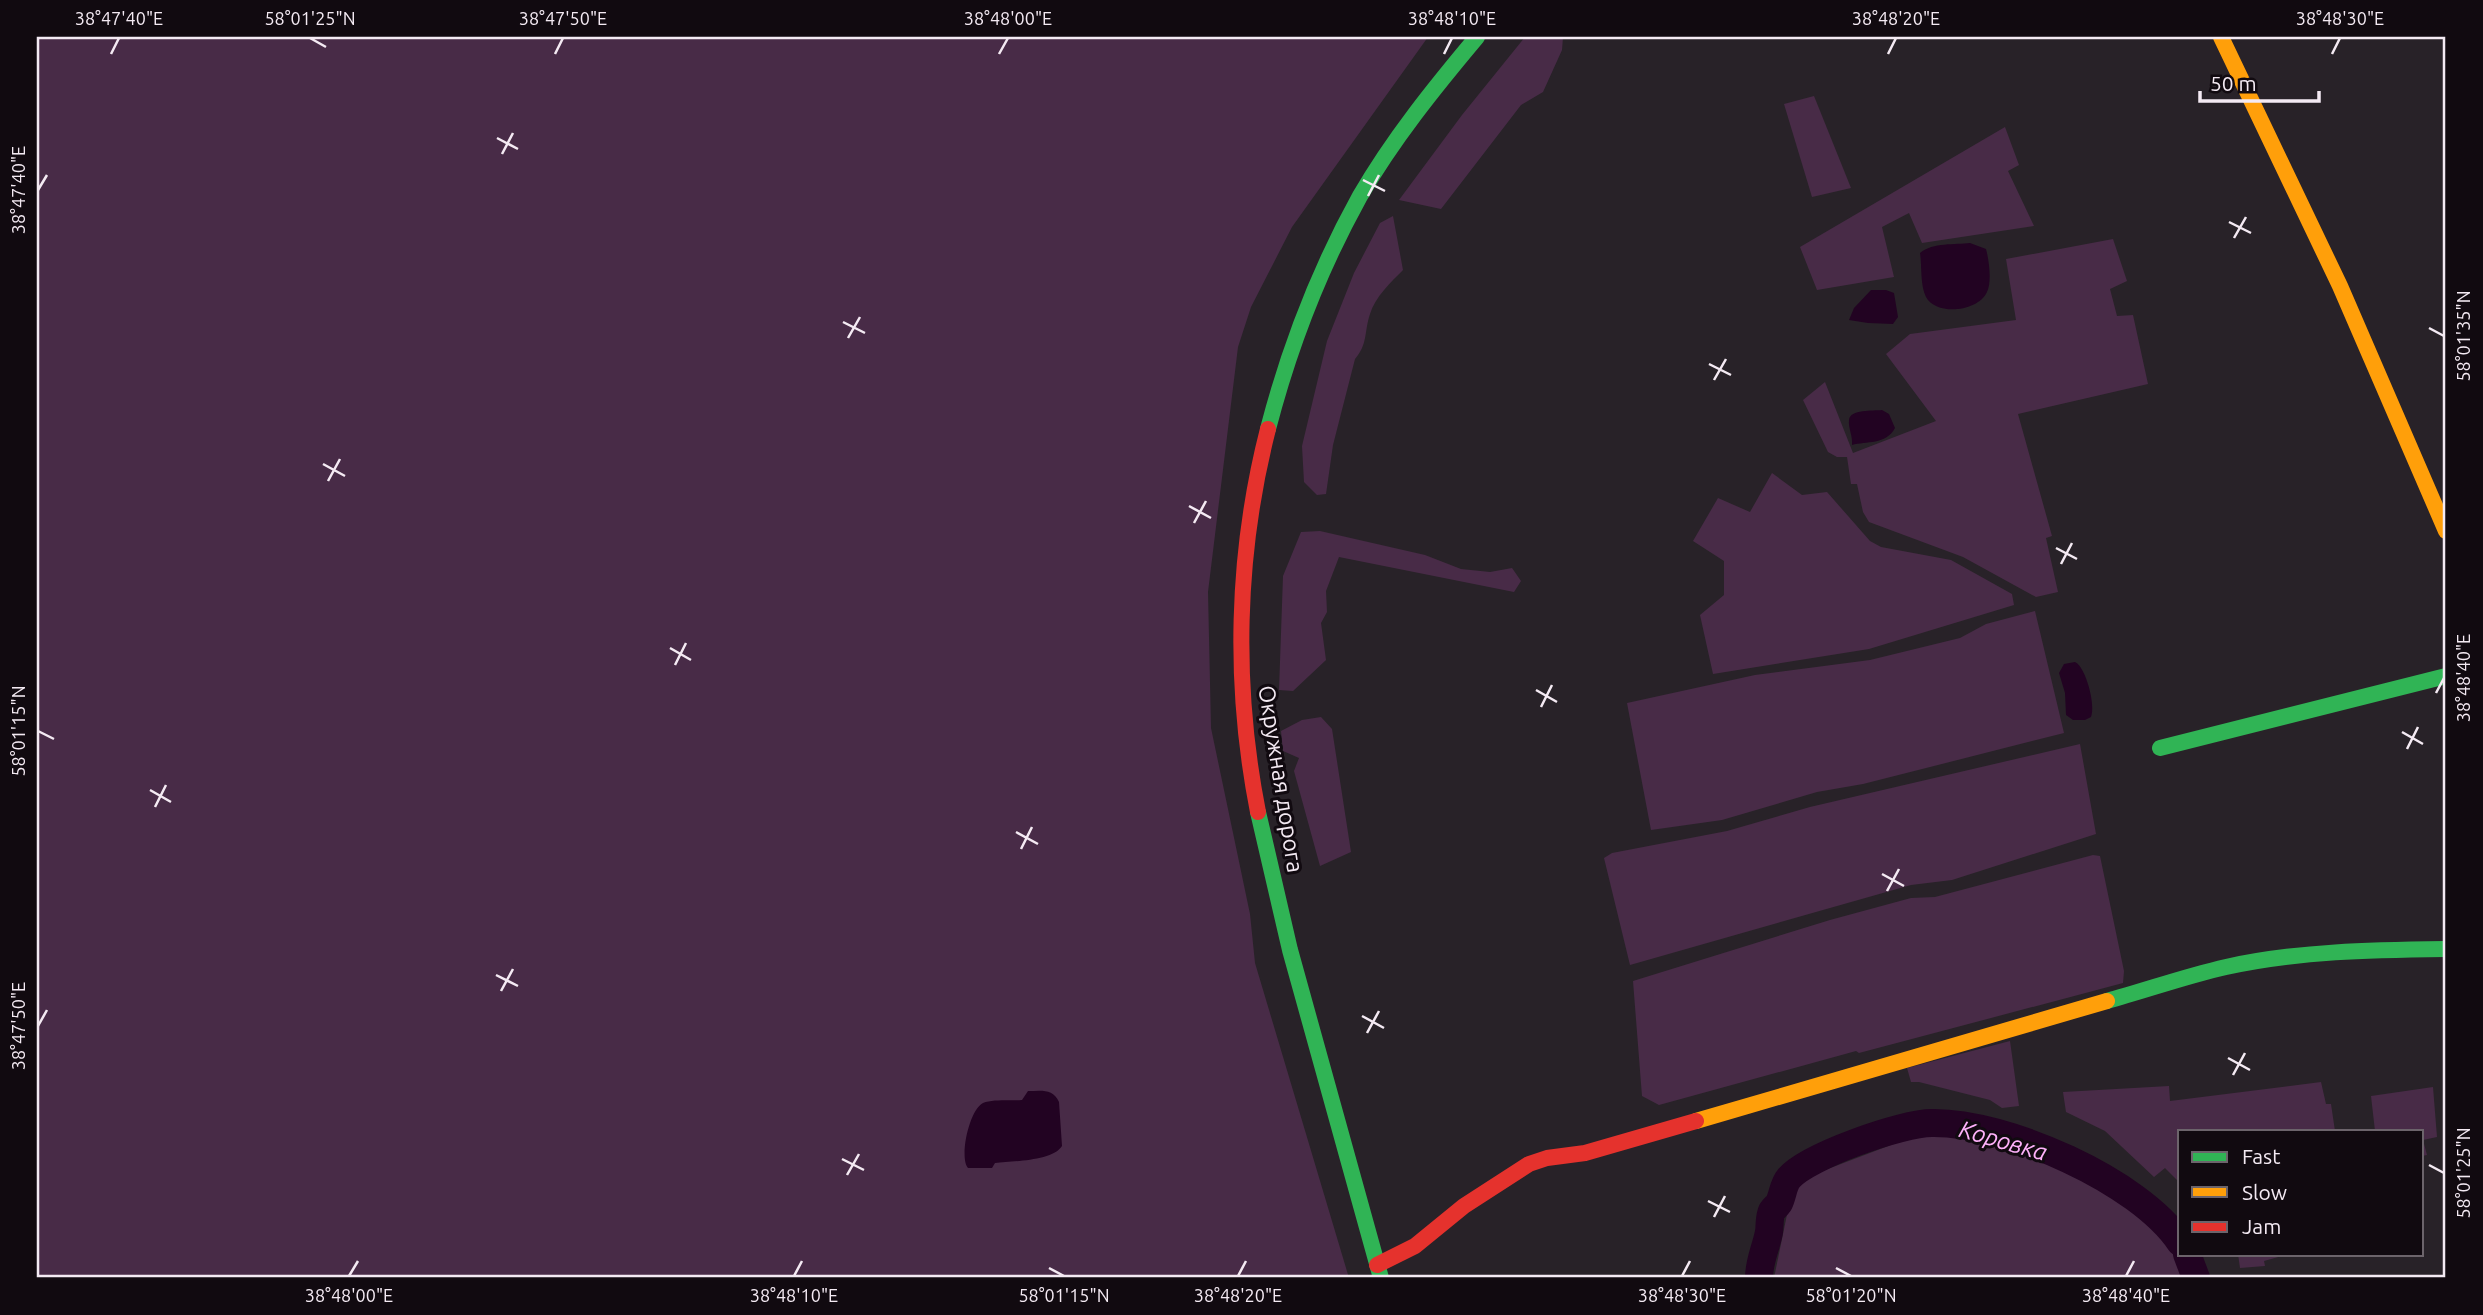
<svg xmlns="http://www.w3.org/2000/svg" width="2483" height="1315" viewBox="0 0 2483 1315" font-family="Ubuntu,sans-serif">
  <rect width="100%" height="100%" fill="#282228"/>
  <!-- green -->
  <g fill="#482b47">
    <polygon points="37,37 1428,37 1292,227 1251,307 1238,347 1208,592 1211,728 1250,914 1255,963 1349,1278 37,1278"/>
    <polygon points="1525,37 1563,37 1562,50 1543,92 1521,105 1441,209 1399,200 1462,115"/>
    <polygon points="1814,96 1851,188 1812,197 1784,104"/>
    <polygon points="2005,127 2019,165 2008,171 2034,226 1922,243 1909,213 1882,227 1894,277 1817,290 1800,247"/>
    <path d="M1393 216 1403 270C1391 282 1375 297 1370 314 1364 332 1368 344 1355 359L1333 445 1326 494 1317 495 1304 482 1302 446 1327 341 1354 273 1380 223Z"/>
    <polygon points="2113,239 2127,281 2110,289 2117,316 2133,315 2148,384 2018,414 2052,536 2046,538 2058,592 2036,597 1963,557 1869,522 1863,512 1857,484 1851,484 1847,457 1837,457 1828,452 1803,400 1825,382 1853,453 1936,421 1886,354 1910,334 2016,320 2006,259"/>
    <polygon points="1772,473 1802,495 1827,492 1870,541 1881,547 1951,560 2012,594 2014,605 1869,649 1713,674 1700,615 1724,595 1724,561 1693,541 1718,498 1750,512"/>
    <polygon points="1320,531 1425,555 1461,569 1490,572 1512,568 1521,581 1514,592 1339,557 1326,591 1327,612 1321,623 1326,660 1293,691 1279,690 1283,576 1301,532"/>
    <polygon points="2035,611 2064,733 1863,784 1817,792 1722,820 1651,830 1627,703 1755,675 1870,660 1960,638 1986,624"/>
    <polygon points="1321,717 1332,729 1351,852 1320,866 1294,771 1299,758 1283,751 1281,731 1302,720"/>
    <polygon points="2080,744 2096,834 1952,880 1911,885 1630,965 1604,858 1612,853 1727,831 1810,807"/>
    <polygon points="2093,855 2100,856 2124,971 2123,983 1859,1053 1856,1051 1659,1105 1642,1096 1633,981 1830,920 1911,898 1935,897"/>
    <polygon points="2010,1041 2019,1106 2002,1108 1990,1100 1919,1082 1911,1082 1907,1068"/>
    <polygon points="2321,1082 2326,1104 2331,1104 2335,1131 2180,1131 2180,1183 2165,1168 2154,1177 2105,1131 2066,1112 2063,1092 2169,1086 2170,1101"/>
    <polygon points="2433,1087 2437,1137 2423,1140 2427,1155 2422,1156 2422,1131 2375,1131 2371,1096"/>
    <path d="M1951 1130C2027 1143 2104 1178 2158 1234 2169 1246 2183 1262 2186 1278H1774L1791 1195 1796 1185 1804 1178 1912 1137Z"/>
    <polygon points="2238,1254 2289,1254 2264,1261 2265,1266 2240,1268"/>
  </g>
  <!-- water -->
  <g fill="#220322">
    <path d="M1970 243 1986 249C1989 260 1992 282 1987 292 1978 312 1936 316 1926 297 1920 285 1922 266 1920 253 1933 242 1955 245 1970 243Z"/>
    <polygon points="1871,290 1886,290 1894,293 1898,317 1893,324 1868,323 1849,320 1854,308"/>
    <path d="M1882 410 1889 414 1895 428C1886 445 1866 441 1852 445 1853 436 1848 428 1849 420 1850 409 1873 411 1882 410Z"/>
    <path d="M2075 662C2086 667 2096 706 2091 717L2085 720H2073L2066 715 2065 693 2059 673 2064 664Z"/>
    <path d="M1028 1091C1041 1091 1053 1088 1059 1102L1062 1146C1053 1161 1013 1161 995 1163L992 1168H968C959 1158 969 1110 983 1103 993 1099 1010 1101 1022 1100Z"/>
  </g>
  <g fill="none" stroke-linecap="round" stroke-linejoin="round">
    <!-- river -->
    <g stroke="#220322" stroke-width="28">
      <polyline points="2187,1254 2196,1278"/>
      <path d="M1759 1278C1759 1261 1766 1248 1769 1232 1770 1225 1769 1217 1772 1211 1774 1208 1777 1206 1779 1203 1783 1195 1783 1185 1789 1178 1808 1156 1902 1123 1932 1123 2006 1122 2139 1181 2180 1242"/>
    </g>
    <!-- fast -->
    <g stroke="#30b455" stroke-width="16">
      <path d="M1268 429C1289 348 1319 270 1360 196 1393 139 1435 87 1477 37"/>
      <polyline points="2160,748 2446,676"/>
      <polyline points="1258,812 1290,950 1381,1278"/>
      <path d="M2107 1001C2147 990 2186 976 2226 967 2298 951 2373 950 2446 949"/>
    </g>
    <!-- slow -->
    <g stroke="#ff9f0a" stroke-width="16">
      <polyline points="2221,37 2340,286 2446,531"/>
      <polyline points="1696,1121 2107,1001"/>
    </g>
    <!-- jam -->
    <g stroke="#e5322d" stroke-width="16">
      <path d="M1258 812C1233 685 1236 554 1268 429"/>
      <polyline points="1377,1265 1415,1246 1464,1206 1529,1164 1547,1158 1585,1153 1696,1121"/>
    </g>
  </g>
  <!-- ticks -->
  <path fill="none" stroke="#f4eaf3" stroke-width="2.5" d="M310 38 326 47M111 54 119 38M555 54 563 38M999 54 1008 38M1444 54 1452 38M1888 54 1896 38M2332 54 2340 38M497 138 518 149M502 154 513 133M1363 180 1385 191M38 190 47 175M1368 196 1379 175M2229 222 2251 233M2234 238 2246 217M843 322 865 333M2429 328 2444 336M848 338 860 317M1709 364 1731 375M1714 380 1726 359M323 464 345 476M328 481 340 459M1189 506 1211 518M1194 523 1206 501M2056 548 2077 559M2061 564 2072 543M670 648 691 660M675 665 686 643M1536 690 1557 702M2436 693 2444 678M1541 707 1552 685M38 731 54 739M2402 732 2423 744M2407 749 2418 727M150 790 171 802M155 807 166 785M1016 832 1038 844M1021 849 1032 827M1882 874 1904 886M1887 891 1899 869M496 975 518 986M501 991 513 969M1362 1016 1384 1028M38 1026 47 1010M1367 1033 1379 1011M2228 1058 2250 1070M2233 1075 2245 1053M842 1159 864 1170M2429 1165 2444 1173M847 1175 859 1154M1708 1201 1730 1212M1714 1217 1725 1196M1049 1268 1064 1276M1836 1268 1851 1276M349 1276 358 1261M794 1276 802 1261M1238 1276 1246 1261M1682 1276 1690 1261M2126 1276 2134 1261"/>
  <g text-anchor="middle" stroke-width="6" stroke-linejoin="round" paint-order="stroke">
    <!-- street labels -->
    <g font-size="23" fill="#f4eaf3" stroke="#110a10">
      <text transform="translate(1281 779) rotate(81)" y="8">Окружная дорога</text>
    </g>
    <!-- water labels -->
    <g font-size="24" font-style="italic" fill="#feb1fa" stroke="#110a10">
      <text transform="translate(2003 1141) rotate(16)" y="8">Коровка</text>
    </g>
  </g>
  <!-- border -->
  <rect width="2483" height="1315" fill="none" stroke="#110a10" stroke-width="77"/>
  <!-- legend -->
  <rect x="2178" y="1130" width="245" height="126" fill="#110a10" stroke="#6c646b" stroke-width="2"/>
  <rect x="2192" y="1152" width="35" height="10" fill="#30b455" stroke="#6c646b" stroke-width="2"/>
  <text x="2242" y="1164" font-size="21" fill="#f4eaf3">Fast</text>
  <rect x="2192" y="1187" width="35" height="10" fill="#ff9f0a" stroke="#6c646b" stroke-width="2"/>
  <text x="2242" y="1200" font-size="21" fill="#f4eaf3">Slow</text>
  <rect x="2192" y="1222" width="35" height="10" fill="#e5322d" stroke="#6c646b" stroke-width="2"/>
  <text x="2242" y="1234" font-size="21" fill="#f4eaf3">Jam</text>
  <!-- scale -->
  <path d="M2200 91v10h119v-10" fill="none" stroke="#f4eaf3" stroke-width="3.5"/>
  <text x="2210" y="91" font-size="21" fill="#f4eaf3" stroke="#110a10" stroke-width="5" paint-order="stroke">50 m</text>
  <rect x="38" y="38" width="2406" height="1238" fill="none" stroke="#f4eaf3" stroke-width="2.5"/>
  <g font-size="18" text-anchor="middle" fill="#f4eaf3">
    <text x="119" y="25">38°47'40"E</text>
    <text x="310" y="25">58°01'25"N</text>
    <text x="563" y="25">38°47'50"E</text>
    <text x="1008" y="25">38°48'00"E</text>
    <text x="1452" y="25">38°48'10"E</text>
    <text x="1896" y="25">38°48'20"E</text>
    <text x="2340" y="25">38°48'30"E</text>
    <text transform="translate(19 190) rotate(-90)" y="6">38°47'40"E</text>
    <text transform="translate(2464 336) rotate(-90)" y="6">58°01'35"N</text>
    <text transform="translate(2464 678) rotate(-90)" y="6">38°48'40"E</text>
    <text transform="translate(19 731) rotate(-90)" y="6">58°01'15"N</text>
    <text transform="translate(19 1026) rotate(-90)" y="6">38°47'50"E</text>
    <text transform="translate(2464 1173) rotate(-90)" y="6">58°01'25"N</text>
    <text x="349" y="1302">38°48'00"E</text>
    <text x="794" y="1302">38°48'10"E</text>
    <text x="1064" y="1302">58°01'15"N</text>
    <text x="1238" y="1302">38°48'20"E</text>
    <text x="1682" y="1302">38°48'30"E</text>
    <text x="1851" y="1302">58°01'20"N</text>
    <text x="2126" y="1302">38°48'40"E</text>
  </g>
</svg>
